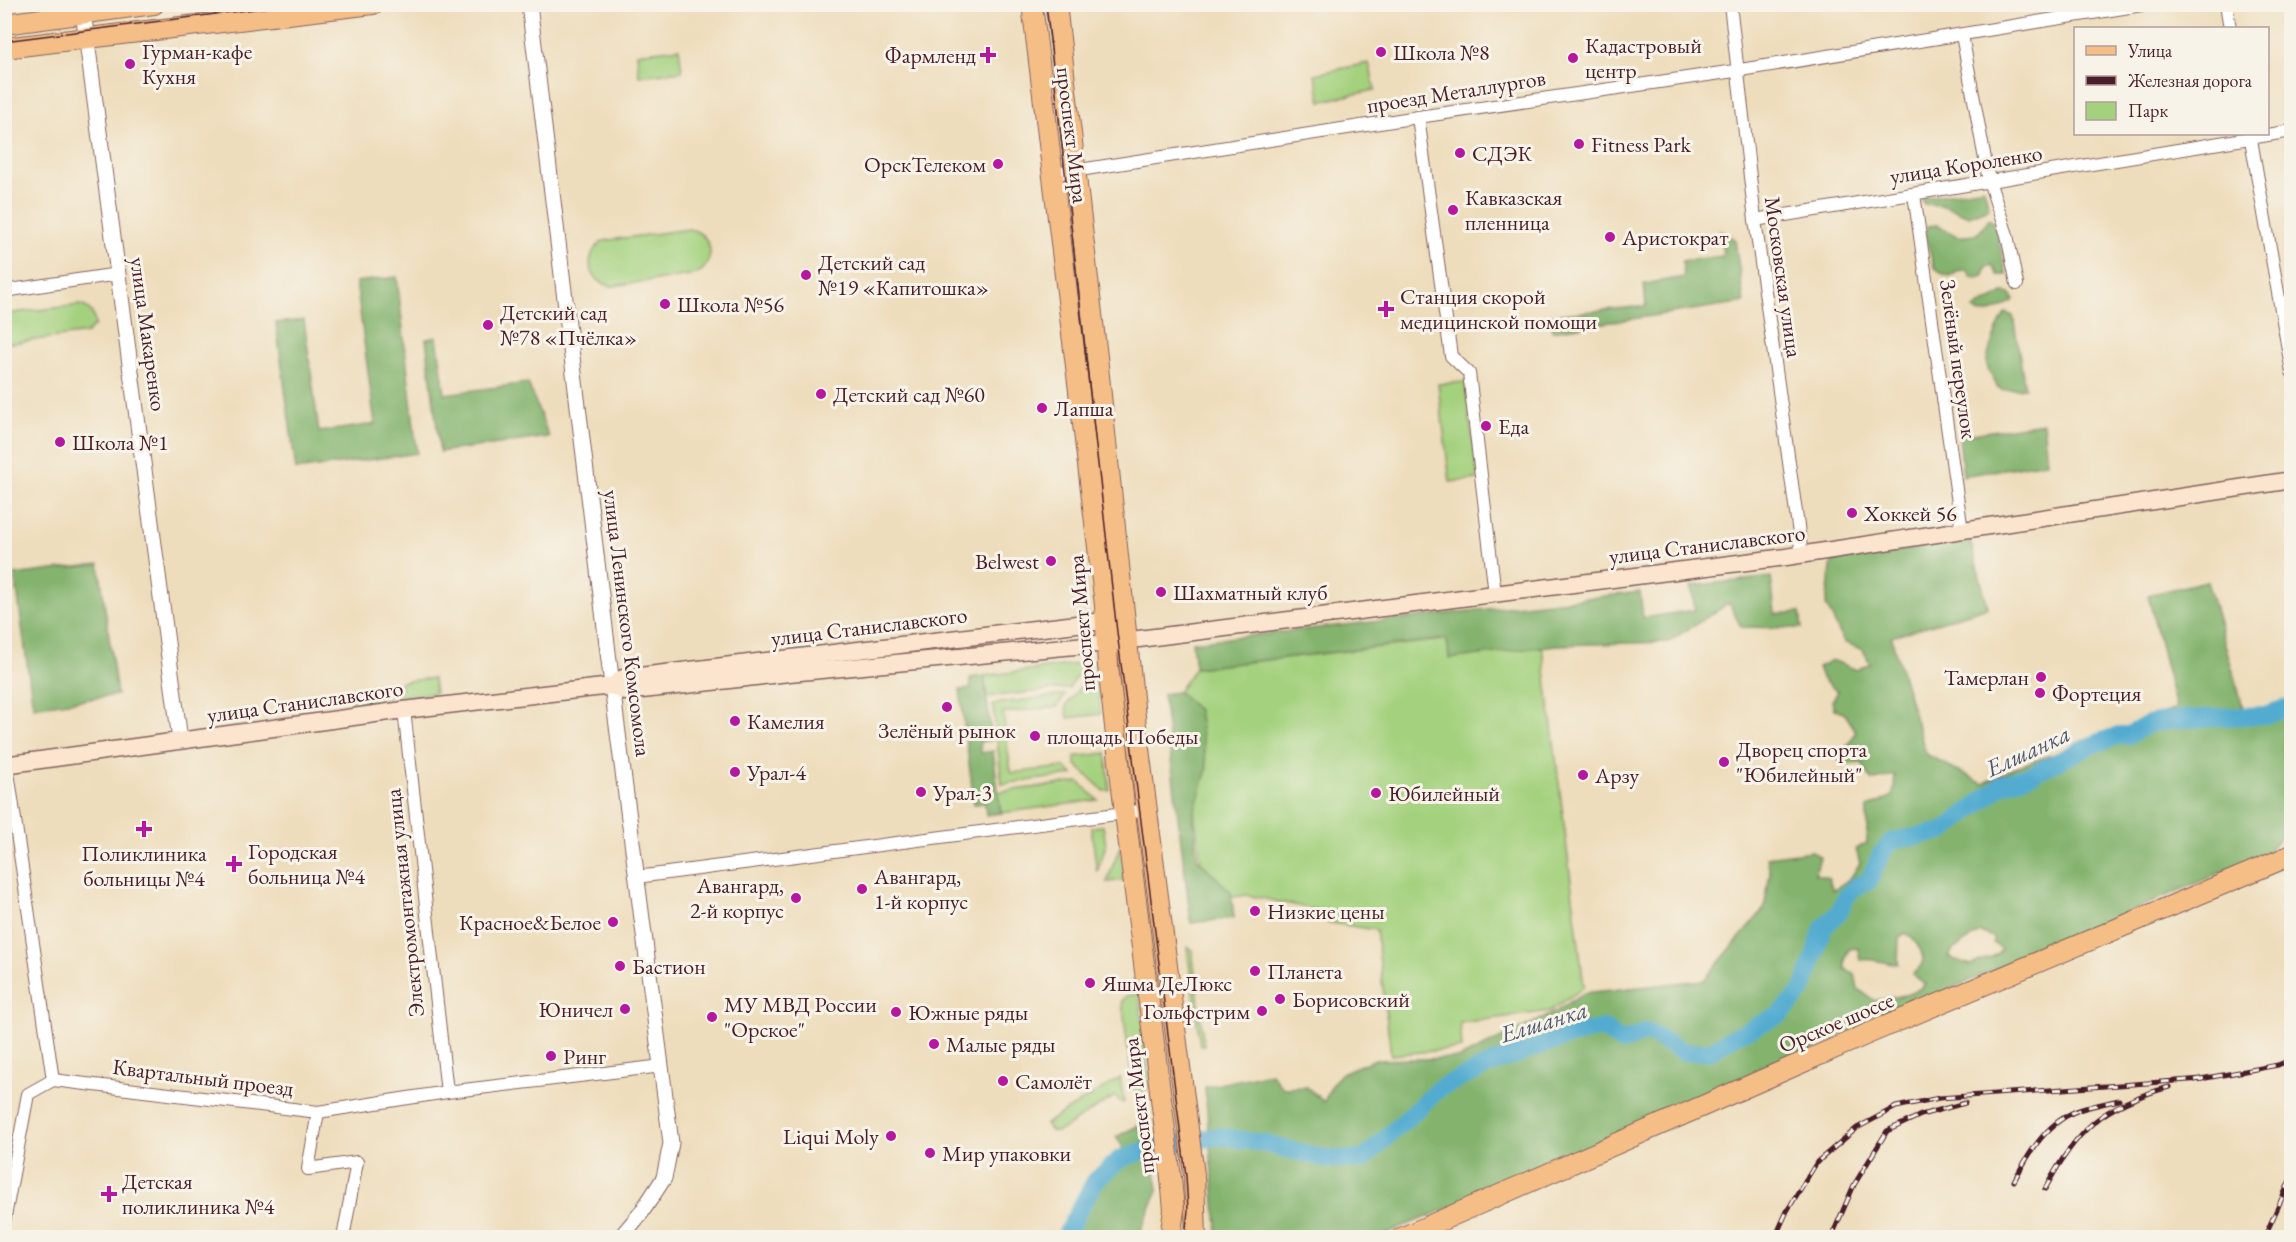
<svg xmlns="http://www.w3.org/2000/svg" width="2296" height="1242" viewBox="0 0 2296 1242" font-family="'EB Garamond',serif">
  <rect width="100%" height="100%" fill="#f7f3e8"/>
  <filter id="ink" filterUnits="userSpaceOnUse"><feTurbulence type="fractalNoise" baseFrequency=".0167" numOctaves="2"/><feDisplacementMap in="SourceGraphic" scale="12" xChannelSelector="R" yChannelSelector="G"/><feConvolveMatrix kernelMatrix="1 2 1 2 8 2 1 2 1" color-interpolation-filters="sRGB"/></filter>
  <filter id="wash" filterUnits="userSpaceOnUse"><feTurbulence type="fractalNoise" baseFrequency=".008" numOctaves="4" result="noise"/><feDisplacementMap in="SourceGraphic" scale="24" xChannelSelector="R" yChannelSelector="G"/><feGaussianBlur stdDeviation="1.35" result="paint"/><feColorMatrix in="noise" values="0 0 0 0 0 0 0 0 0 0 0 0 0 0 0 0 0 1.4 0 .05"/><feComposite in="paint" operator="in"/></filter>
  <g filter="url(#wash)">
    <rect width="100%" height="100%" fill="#eeddbc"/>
    <!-- green -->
    <g fill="#a4d17e" stroke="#777854" stroke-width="1.5">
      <polygon points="679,48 682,71 639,76 637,53"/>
      <polygon points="1369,63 1375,90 1321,101 1315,74"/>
      <path d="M689 229C712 233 718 261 697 274L613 286C588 283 582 255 603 241Z"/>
      <path d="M80 305C91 308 94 314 95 325L87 333 5 344V314Z"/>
      <polygon points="1465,382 1478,479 1450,482 1438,384"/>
      <polygon points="1540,629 1584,987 1550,1011 1460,1023 1462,1048 1391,1055 1376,930 1325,922 1327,912 1247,895 1206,901 1178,692 1195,668"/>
      <polygon points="1086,663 1069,688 987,697 984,676"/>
      <polygon points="1096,672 1101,714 1068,718 1066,706 1090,673"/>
      <polygon points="433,678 435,693 395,697 394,691 401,690 400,682"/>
      <polygon points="379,685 380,692 387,691 388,698 351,702 349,689"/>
      <polygon points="1065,695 1057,707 1003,713 1011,773 1064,767 1073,775 1002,784 993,704"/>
      <polygon points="1106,753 1110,790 1104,791 1076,765 1075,757"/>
      <polygon points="1079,782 1098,800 1001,813 998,792"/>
      <polygon points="1103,826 1106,845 1097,872 1091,827"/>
      <polygon points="1120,846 1124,880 1107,882"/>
      <polygon points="1187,947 1192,950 1204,1045 1200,1045"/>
      <polygon points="1139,994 1150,1083 1147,1089 1139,1093 1133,1089 1122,1001 1126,996"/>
      <polygon points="1120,1078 1124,1102 1122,1103 1115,1096 1058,1132 1051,1131 1045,1124"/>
    </g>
    <!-- forest -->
    <g fill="#83b36d" stroke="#66694c" stroke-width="1.5" fill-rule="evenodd">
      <polygon points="1984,188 1989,208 1969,216 1941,205 1924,204 1921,198"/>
      <path d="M1989 219 1994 223 2007 275H1998L1992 265 1986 267 1984 276 1976 278 1971 276 1968 270H1961L1950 276 1945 275 1934 267 1926 238 1927 226 1938 225C1956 236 1956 239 1977 234Z"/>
      <polygon points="1720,230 1735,240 1744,302 1552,331 1552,315 1646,306 1644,284 1684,277 1682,261 1723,256"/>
      <polygon points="397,277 417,453 296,470 276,323 304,320 319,432 375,424 356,282"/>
      <path d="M2003 293 2010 294 2014 300C2004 307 1985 318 1973 310 1982 301 1993 301 2003 293Z"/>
      <path d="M2006 313 2013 316 2025 388 2002 390 1997 387C1995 379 1988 373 1987 365 1985 357 2001 318 2006 313Z"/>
      <polygon points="437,337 445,394 528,383 549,437 440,452 426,339"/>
      <polygon points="2043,423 2047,462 1963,476 1959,436"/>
      <path d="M1970 540 1988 607 1891 637 1926 754 1983 784 2016 767 2114 734 2176 708 2148 595 2207 581 2247 721 2291 714V829L2286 830 2267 853 2035 952 1456 1205 1377 1237H1218L1205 1087 1271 1073 1283 1088 1307 1087 1324 1102 1333 1083 1342 1073 1373 1060 1460 1058 1554 1013 1584 993 1704 980 1764 909 1770 873 1767 857 1812 851 1820 857 1815 874 1828 878 1833 890 1850 879 1860 863 1856 849 1867 843V808L1893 796 1895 775 1872 781 1862 763 1841 765 1837 754 1849 744 1856 731 1845 714 1834 709 1832 701 1838 692 1823 680 1818 667 1832 660 1857 670 1870 663 1863 650 1844 642 1826 605 1832 561ZM1980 932 1993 937V943L2002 949 1999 954 1970 965 1948 957 1953 950ZM1906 933C1914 939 1929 957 1920 967 1918 970 1915 972 1912 974L1925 984C1909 999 1895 995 1875 1001L1858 989 1855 974 1845 969V959L1849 949 1858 948 1860 960C1878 957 1881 964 1898 964L1899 937Z"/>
      <polygon points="99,564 117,695 33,707 15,575"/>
      <polygon points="1771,577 1775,614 1800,612 1802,628 1741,627 1729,603 1668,642 1556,645 1449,659 1447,639 1195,668 1192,642 1640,592 1643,618 1695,610 1691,586"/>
      <polygon points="984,676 992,740 980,742 981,753 993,751 1001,813 986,815 985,803 974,804 960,690 971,689 970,678"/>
      <polygon points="1178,692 1198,710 1207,769 1193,815 1197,858 1231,892 1234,918 1191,923 1163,694"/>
      <polygon points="1149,1120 1158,1190 1138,1237 1070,1237 1089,1198 1126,1151 1116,1137"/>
    </g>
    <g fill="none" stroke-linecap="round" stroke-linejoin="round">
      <!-- river -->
      <polyline stroke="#53acd0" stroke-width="18" points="1064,1238 1095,1181 1120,1159 1146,1150 1220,1136 1261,1143 1329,1159 1362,1160 1440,1088 1493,1063 1563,1038 1603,1028 1622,1042 1646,1032 1685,1052 1710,1052 1727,1040 1781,1014 1803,990 1823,928 1839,912 1847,895 1855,887 1869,881 1881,854 1892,841 1944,831 2003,784 2030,775 2092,745 2119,735 2129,735 2148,724 2158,722 2184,719 2265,715 2292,706"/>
    </g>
  </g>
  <g filter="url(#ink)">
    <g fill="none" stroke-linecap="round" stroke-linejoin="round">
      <!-- minor casing -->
      <g stroke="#83625e" stroke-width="14">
        <g id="minor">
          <polyline points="1730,4 1755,220 1802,555"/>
          <polyline points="2226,4 2230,28"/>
          <polyline points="1962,35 1989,181 2007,235 2017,284"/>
          <polyline points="1418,117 1451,356 1469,373 1495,594"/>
          <polyline points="2250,134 2292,372"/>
          <polyline points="1054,174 1418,117 1728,72 2148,4"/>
          <polyline points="1914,194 1962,531"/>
          <polyline points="1755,220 2292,131"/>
          <polyline points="4,291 118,274"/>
          <polyline points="404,710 447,1092"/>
          <polyline points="7,765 53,1080 318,1112 447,1092 662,1066"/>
          <polyline points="637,877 1147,810"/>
          <polyline points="318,1112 308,1169 357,1162 343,1238"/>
          <polyline points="4,1222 28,1094 53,1080"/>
        </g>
      </g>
      <!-- tertiary casing -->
      <g stroke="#83625e" stroke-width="17">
        <g id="tertiary">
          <polyline points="82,4 180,740"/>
          <polyline points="529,4 616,718 671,1143 664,1178 641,1213 620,1238"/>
        </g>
      </g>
      <!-- secondary casing -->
      <g stroke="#83625e" stroke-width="19">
        <g id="secondary">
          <polyline points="612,686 623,678 1085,623 1104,621 1115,630"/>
          <polyline points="4,765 404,710 612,686 625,692 789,673 1107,643 1786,557 2292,480"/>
        </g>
      </g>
      <!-- primary casing -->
      <g stroke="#83625e" stroke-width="22">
        <g id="primary">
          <polyline points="1032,4 1105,605 1108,666 1125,813 1171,1178 1174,1210 1170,1238"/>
          <polyline points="1056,4 1097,357 1136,726 1194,1175 1196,1238"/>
          <polyline points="4,24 154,4"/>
          <polyline points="4,48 373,4"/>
          <polyline points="1401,1238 1865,1035 2292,855"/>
        </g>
      </g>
      <!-- minor -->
      <use href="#minor" stroke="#fff" stroke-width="12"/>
      <!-- tertiary -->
      <use href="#tertiary" stroke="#fff" stroke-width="15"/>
      <!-- secondary -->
      <use href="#secondary" stroke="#fbe5cf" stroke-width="16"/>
      <!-- primary -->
      <use href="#primary" stroke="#f6be87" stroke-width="20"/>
      <!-- tram -->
      <g stroke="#4a1f2b" stroke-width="1.5">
        <polyline points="1046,4 1117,632 1186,1176 1188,1210 1185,1238"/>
        <polyline points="4,41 294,4"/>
      </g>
      <!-- rail casing -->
      <g stroke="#4a1f2b" stroke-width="5">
        <g id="rail">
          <polyline points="2195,1080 2278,1065 2292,1059"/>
          <path d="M2014 1181C2030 1151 2048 1120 2082 1109 2094 1105 2107 1103 2119 1100"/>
          <path d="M2045 1189C2078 1128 2101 1106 2169 1087"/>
          <polyline points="1775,1238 1787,1211 1817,1162 1857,1128 1896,1107 1939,1098 2203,1079"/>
          <polyline points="1831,1238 1854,1185 1887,1131 1921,1115 1965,1103"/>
          <polyline points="2264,1238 2292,1176"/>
        </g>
      </g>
      <!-- rail -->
      <use href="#rail" stroke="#f7f3e8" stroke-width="3" stroke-dasharray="9" stroke-linecap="butt"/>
    </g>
  </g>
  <!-- markers -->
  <g fill="#b5179e" stroke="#f7f3e8" stroke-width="2">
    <circle cx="1381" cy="52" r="6"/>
    <path d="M985 46h6v6h6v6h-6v6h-6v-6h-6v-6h6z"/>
    <circle cx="1573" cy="58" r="6"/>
    <circle cx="130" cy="64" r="6"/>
    <circle cx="1579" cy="144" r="6"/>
    <circle cx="1460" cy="153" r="6"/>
    <circle cx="998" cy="164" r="6"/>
    <circle cx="1453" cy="210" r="6"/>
    <circle cx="1610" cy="237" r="6"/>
    <circle cx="806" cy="275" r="6"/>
    <circle cx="665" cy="304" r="6"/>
    <path d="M1383 300h6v6h6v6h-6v6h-6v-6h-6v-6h6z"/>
    <circle cx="488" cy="325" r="6"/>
    <circle cx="821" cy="394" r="6"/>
    <circle cx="1042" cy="408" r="6"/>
    <circle cx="1486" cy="426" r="6"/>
    <circle cx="60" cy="442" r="6"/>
    <circle cx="1852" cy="513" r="6"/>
    <circle cx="1051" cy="561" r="6"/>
    <circle cx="1161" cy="592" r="6"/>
    <circle cx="2041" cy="677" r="6"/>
    <circle cx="2040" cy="693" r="6"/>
    <circle cx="947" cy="707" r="6"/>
    <circle cx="735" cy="721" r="6"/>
    <circle cx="1035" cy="736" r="6"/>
    <circle cx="1724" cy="762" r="6"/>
    <circle cx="735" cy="772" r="6"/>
    <circle cx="1583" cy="775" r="6"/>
    <circle cx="921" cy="792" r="6"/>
    <circle cx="1376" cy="793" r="6"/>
    <path d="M141 820h6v6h6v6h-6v6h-6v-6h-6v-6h6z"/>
    <path d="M231 855h6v6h6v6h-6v6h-6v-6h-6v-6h6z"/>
    <circle cx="862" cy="889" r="6"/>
    <circle cx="796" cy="898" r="6"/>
    <circle cx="1255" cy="911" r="6"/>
    <circle cx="613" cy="922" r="6"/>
    <circle cx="620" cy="966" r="6"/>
    <circle cx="1255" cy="971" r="6"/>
    <circle cx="1090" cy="983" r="6"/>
    <circle cx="1280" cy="999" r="6"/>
    <circle cx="625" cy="1009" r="6"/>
    <circle cx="1262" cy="1011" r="6"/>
    <circle cx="896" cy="1012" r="6"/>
    <circle cx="712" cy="1017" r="6"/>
    <circle cx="934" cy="1044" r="6"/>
    <circle cx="551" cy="1056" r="6"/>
    <circle cx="1003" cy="1081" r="6"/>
    <circle cx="891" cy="1136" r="6"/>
    <circle cx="930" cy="1153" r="6"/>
    <path d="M106 1185h6v6h6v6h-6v6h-6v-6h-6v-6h6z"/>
  </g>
  <g text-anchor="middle" stroke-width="6" stroke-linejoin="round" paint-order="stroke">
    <!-- poi labels -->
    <g font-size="22" fill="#4a1f2b" stroke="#f7f3e8" text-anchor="start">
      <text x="1585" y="53">Кадастровый<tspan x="1585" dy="25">центр</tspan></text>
      <text x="142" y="59">Гурман-кафе<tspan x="142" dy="25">Кухня</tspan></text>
      <text x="1393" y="60">Школа №8</text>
      <text x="976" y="63" text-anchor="end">Фармленд</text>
      <text x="1591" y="152">Fitness Park</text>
      <text x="1472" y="161">СДЭК</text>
      <text x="986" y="172" text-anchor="end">ОрскТелеком</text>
      <text x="1465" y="205">Кавказская<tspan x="1465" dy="25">пленница</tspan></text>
      <text x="1622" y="245">Аристократ</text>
      <text x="818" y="270">Детский сад<tspan x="818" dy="25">№19 «Капитошка»</tspan></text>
      <text x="1400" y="304">Станция скорой<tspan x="1400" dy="25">медицинской помощи</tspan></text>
      <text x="677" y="312">Школа №56</text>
      <text x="500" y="320">Детский сад<tspan x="500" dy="25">№78 «Пчёлка»</tspan></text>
      <text x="833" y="402">Детский сад №60</text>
      <text x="1054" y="416">Лапша</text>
      <text x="1498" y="434">Еда</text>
      <text x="72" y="450">Школа №1</text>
      <text x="1864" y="521">Хоккей 56</text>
      <text x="1039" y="569" text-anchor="end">Belwest</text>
      <text x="1173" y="600">Шахматный клуб</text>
      <text x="2029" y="685" text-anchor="end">Тамерлан</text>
      <text x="2052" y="701">Фортеция</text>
      <text x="747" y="729">Камелия</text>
      <text x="947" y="738" text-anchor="middle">Зелёный рынок</text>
      <text x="1047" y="744">площадь Победы</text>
      <text x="1736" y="757">Дворец спорта<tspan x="1736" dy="25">"Юбилейный"</tspan></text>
      <text x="747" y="780">Урал-4</text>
      <text x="1595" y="783">Арзу</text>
      <text x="933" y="800">Урал-3</text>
      <text x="1388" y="801">Юбилейный</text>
      <text x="248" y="859">Городская<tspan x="248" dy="25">больница №4</tspan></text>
      <text x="144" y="861" text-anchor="middle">Поликлиника<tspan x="144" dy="25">больницы №4</tspan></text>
      <text x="874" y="884">Авангард,<tspan x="874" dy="25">1-й корпус</tspan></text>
      <text x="784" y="893" text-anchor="end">Авангард,<tspan x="784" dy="25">2-й корпус</tspan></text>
      <text x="1267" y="919">Низкие цены</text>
      <text x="601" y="930" text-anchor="end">Красное&amp;Белое</text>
      <text x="632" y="974">Бастион</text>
      <text x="1267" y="979">Планета</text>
      <text x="1102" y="991">Яшма ДеЛюкс</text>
      <text x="1292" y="1007">Борисовский</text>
      <text x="724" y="1012">МУ МВД России<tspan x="724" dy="25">"Орское"</tspan></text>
      <text x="613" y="1017" text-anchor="end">Юничел</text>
      <text x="1250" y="1019" text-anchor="end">Гольфстрим</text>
      <text x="908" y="1020">Южные ряды</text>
      <text x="946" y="1052">Малые ряды</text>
      <text x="563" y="1064">Ринг</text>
      <text x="1015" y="1089">Самолёт</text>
      <text x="879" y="1144" text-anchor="end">Liqui Moly</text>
      <text x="942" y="1161">Мир упаковки</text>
      <text x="122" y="1189">Детская<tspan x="122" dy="25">поликлиника №4</tspan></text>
    </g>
    <!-- street labels -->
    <g font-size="22" fill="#4a1f2b" stroke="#f7f3e8">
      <text transform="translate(1456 91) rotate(-9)" y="8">проезд Металлургов</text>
      <text transform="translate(1073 135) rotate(83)" y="8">проспект Мира</text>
      <text transform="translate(1966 164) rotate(-9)" y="8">улица Короленко</text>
      <text transform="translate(1784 277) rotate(82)" y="8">Московская улица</text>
      <text transform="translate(149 334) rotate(82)" y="8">улица Макаренко</text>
      <text transform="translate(1959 359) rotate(82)" y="8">Зелёный переулок</text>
      <text transform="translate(1707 544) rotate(-7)" y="8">улица Станиславского</text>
      <text transform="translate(628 623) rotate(83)" y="8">улица Ленинского Комсомола</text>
      <text transform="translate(1081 623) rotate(-95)" y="8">проспект Мира</text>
      <text transform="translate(869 626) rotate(-7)" y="8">улица Станиславского</text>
      <text transform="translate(305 701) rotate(-8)" y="8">улица Станиславского</text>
      <text transform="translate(404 903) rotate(-96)" y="8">Электромонтажная улица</text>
      <text transform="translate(1836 1022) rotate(-23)" y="8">Орское шоссе</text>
      <text transform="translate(203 1077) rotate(7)" y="8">Квартальный проезд</text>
      <text transform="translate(1138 1106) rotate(-97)" y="8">проспект Мира</text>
    </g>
    <!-- water labels -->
    <g font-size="24" font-style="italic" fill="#4e576d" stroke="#f7f3e8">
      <text transform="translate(2028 751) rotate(-25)" y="8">Елшанка</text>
      <text transform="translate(1544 1022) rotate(-17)" y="8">Елшанка</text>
    </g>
  </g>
  <!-- margin -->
  <rect width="2296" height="1242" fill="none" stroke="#f7f3e8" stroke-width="24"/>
  <!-- legend -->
  <rect x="2074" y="27" width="195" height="108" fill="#f7f3e8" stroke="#b29e9c" stroke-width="1.5"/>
  <rect x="2086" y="46" width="30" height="9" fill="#f6be87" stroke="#b29e9c" stroke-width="1.5"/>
  <text x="2128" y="57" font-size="18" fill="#4a1f2b">Улица</text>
  <rect x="2086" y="76" width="30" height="9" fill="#4a1f2b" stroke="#b29e9c" stroke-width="1.5"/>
  <text x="2128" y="87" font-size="18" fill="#4a1f2b">Железная дорога</text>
  <rect x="2086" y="102" width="30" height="18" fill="#a4d17e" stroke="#b29e9c" stroke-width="1.5"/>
  <text x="2128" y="117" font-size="18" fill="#4a1f2b">Парк</text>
</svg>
